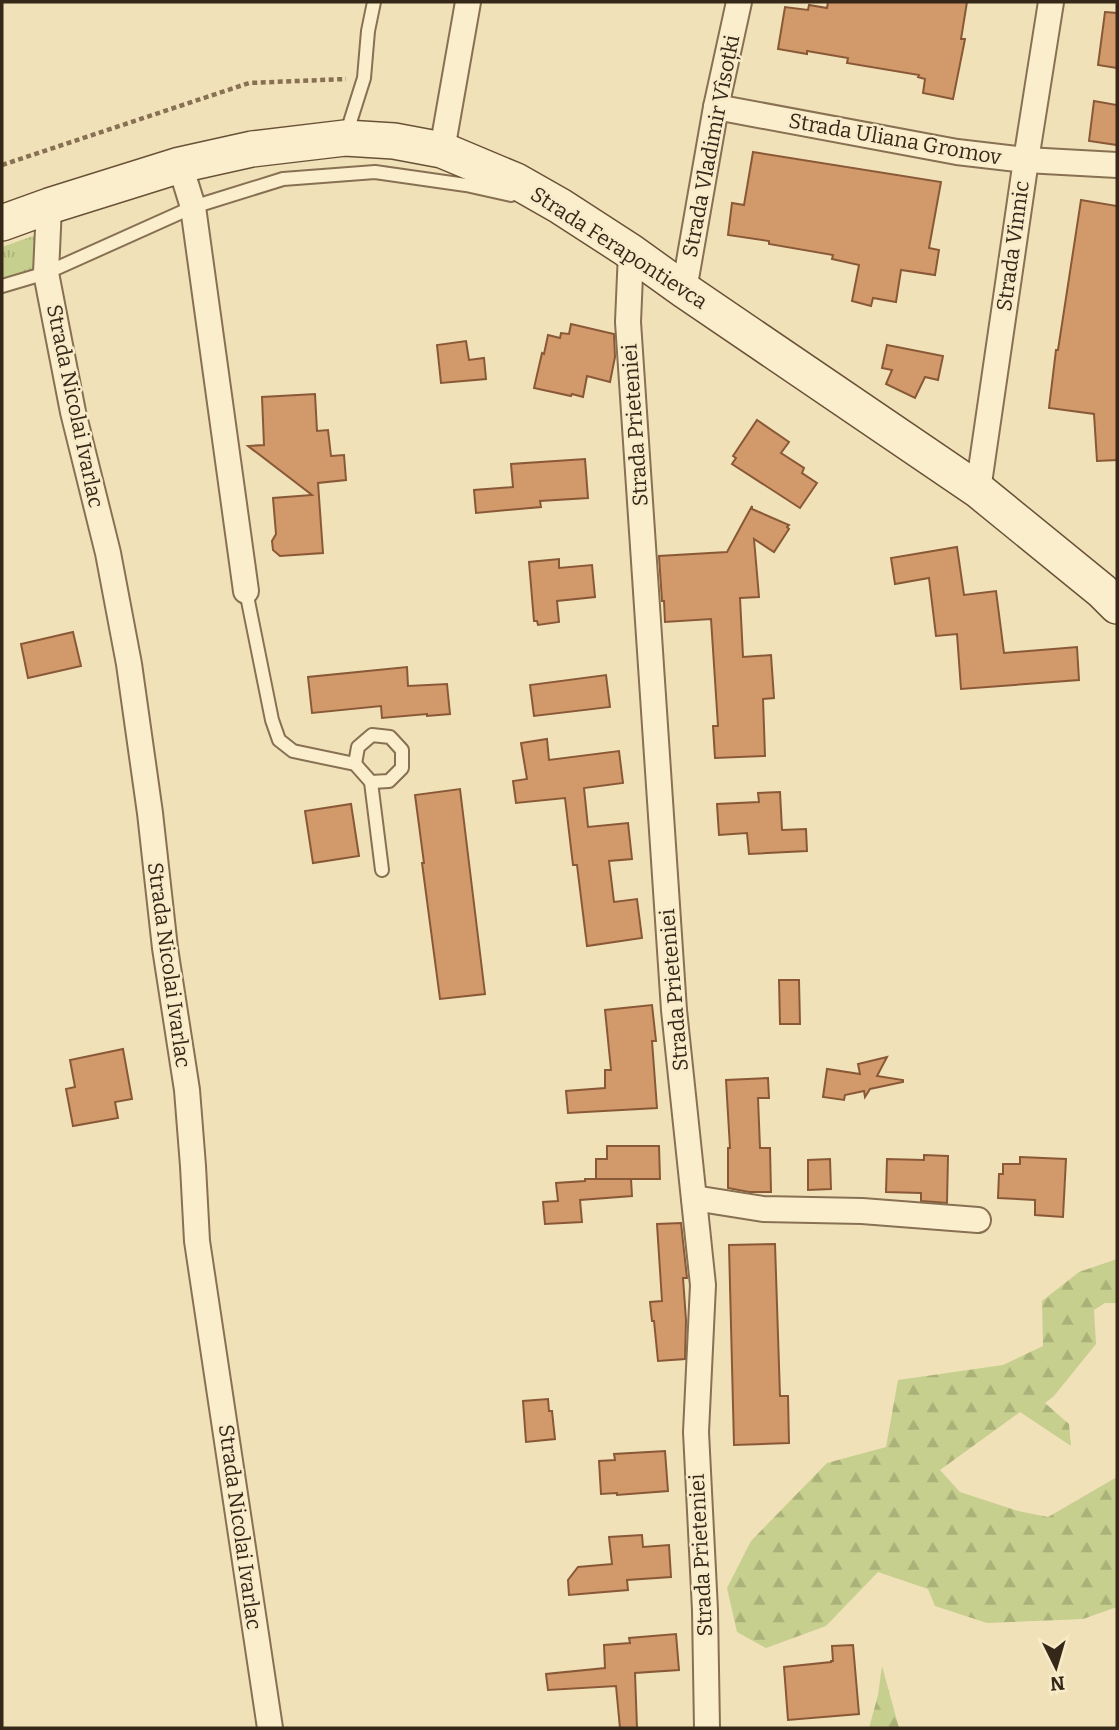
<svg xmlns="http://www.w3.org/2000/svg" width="1119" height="1730" viewBox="0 0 1119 1730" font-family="Bitter,serif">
  <defs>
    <pattern id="grass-tufts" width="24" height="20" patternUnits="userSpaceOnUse" patternTransform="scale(1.75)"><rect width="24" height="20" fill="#c6cf8d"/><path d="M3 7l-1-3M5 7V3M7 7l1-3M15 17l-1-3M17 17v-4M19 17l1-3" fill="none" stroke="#abb279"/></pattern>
    <pattern id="forest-firs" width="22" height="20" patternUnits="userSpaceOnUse" patternTransform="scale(1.75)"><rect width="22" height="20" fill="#c6cf8d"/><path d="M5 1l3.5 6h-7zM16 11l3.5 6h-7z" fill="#abb279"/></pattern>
  </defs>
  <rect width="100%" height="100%" fill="#f1e1b9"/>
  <!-- grass -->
  <polygon fill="url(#grass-tufts)" points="33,236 38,242 41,266 2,279 2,247"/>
  <!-- forest -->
  <g fill="url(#forest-firs)">
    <polygon points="1117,1259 1117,1303 1105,1303 1094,1310 1096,1344 1054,1396 1045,1403 1069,1424 1071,1446 1020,1412 940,1470 960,1492 1018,1511 1048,1517 1117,1477 1117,1607 1083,1619 987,1623 935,1606 928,1589 878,1572 826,1626 766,1648 737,1632 727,1588 751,1541 827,1463 886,1447 898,1380 1003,1365 1043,1346 1042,1301 1079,1272"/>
    <polygon points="882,1666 899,1728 869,1728 878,1695"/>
  </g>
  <!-- building -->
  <g fill="#d2996b" stroke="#895937" stroke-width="2">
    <polygon points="828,2 967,2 961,39 965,39 953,99 923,93 925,79 918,77 919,75 847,63 848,58 807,51 807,54 778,49 785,7 808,10 809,5 827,8"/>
    <polygon points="1105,12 1117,13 1117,68 1098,65"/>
    <polygon points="1094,101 1117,105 1117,145 1089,141"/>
    <polygon points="753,152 941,182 929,248 939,250 935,275 901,270 896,302 873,298 871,306 852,301 859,265 832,259 833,255 769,244 769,241 728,235 732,203 744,205"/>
    <polygon points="1081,200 1117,206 1117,460 1097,461 1094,414 1049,408 1056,350 1058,350"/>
    <polygon points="571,324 614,334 615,357 610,382 587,376 583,397 572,394 571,396 534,388 542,353 544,354 548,335 560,338 561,333 569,334"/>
    <polygon points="466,341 469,360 484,358 486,379 441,383 437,345"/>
    <polygon points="887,345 943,356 938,380 925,377 915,398 886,384 892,370 882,368"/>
    <polygon points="315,394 317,431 328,430 331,456 344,455 346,480 318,483 323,553 280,556 273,550 272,541 276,534 273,498 312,495 248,446 264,445 262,397"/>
    <polygon points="757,420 789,442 781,453 804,468 802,473 817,483 800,508 732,464 736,458 733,456"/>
    <polygon points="585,459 588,498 540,501 541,507 476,513 474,490 513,487 511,464"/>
    <polygon points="752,506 752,509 789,525 787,527 789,529 774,552 754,539 759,597 740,598 743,657 771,655 774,698 763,699 765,756 715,758 713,726 718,726 711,619 665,622 664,601 662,601 659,556 727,552"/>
    <polygon points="957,547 964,595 996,591 1004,653 1077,647 1079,680 961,689 957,634 936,636 929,578 895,584 891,558"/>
    <polygon points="559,559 559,568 592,565 595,597 557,601 559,622 538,625 537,621 534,621 529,562"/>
    <polygon points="73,632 81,666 28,678 21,644"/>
    <polygon points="407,667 408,686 447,684 450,714 427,716 427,714 382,718 381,706 312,713 308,677"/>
    <polygon points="606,675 610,707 534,716 530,685"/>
    <polygon points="547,739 549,760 619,751 623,783 584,788 588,827 628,823 632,859 609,861 614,902 637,899 642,938 587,946 577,865 573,865 565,798 516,803 513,781 527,779 521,743"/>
    <polygon points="460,789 485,994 440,999 422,863 424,863 415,795"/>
    <polygon points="780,792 782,830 806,829 807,851 749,854 747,833 719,835 717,804 759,802 758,793"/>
    <polygon points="351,804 359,856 313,863 305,811"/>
    <polygon points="779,980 799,980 800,1024 780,1024"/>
    <polygon points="652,1005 656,1041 652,1041 657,1108 568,1113 566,1091 605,1088 605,1070 611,1070 605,1010"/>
    <polygon points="123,1049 132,1099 115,1102 118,1118 73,1126 66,1089 75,1087 70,1060"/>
    <polygon points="887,1057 877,1076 903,1080 903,1082 870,1089 865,1097 864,1091 845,1095 844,1100 823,1097 827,1069 860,1074 858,1064"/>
    <polygon points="768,1078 769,1098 758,1098 760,1148 770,1148 771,1192 749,1192 728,1188 728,1148 730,1148 726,1080"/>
    <polygon points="607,1146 659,1146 660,1179 596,1179 596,1159 607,1159"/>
    <polygon points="924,1155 948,1156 947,1203 921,1201 921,1193 886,1192 887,1159 924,1160"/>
    <polygon points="1020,1157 1066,1159 1063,1217 1035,1215 1035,1200 998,1198 999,1174 1003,1174 1003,1164 1020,1164"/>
    <polygon points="830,1159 831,1189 808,1190 808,1160"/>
    <polygon points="585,1179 631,1179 632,1196 580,1200 582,1222 545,1224 543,1202 558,1201 556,1183 585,1181"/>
    <polygon points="681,1223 687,1278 683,1278 686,1320 685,1359 658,1361 654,1321 652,1321 650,1302 662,1301 657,1224"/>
    <polygon points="775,1244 780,1396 788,1396 789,1443 734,1445 729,1245"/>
    <polygon points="548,1399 549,1411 552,1411 555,1439 526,1442 523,1401"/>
    <polygon points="665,1451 668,1491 617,1495 617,1493 601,1494 599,1461 615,1460 614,1454"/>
    <polygon points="642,1535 643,1547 669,1545 671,1577 627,1580 628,1590 569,1595 568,1580 578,1567 612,1564 609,1537"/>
    <polygon points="676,1634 679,1670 635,1673 637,1728 620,1728 616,1686 548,1690 546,1674 605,1668 604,1645 630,1643 629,1638"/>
    <polygon points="853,1645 859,1714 788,1720 784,1667 831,1662 831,1661 833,1661 832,1646"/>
  </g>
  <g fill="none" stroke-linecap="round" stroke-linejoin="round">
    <!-- service casing -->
    <g stroke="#887053" stroke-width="16">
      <g id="service">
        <polyline points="346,135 364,78 368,31 374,2"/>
        <polyline points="2,286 46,273 193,207 283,179 375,172 466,185 511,195"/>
        <polyline points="246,591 272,720 279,740 293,751 355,764 371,782 382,870"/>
        <polyline points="355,764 358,747 372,735 390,737 402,750 402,768 389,781 371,782"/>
      </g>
    </g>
    <!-- minor casing -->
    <g stroke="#887053" stroke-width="28">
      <g id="minor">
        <polyline points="716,107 957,152 1026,160 1117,165"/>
        <polyline points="442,150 468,2"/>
        <polyline points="180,165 193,207 246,591"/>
        <polyline points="49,206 46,273 73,412 108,553 129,664 150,813 165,948 187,1090 193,1166 197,1241 270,1728"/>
        <polyline points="631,252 628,322 674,1010 703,1285 696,1432 705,1610 707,1728"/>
        <polyline points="684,290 716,107 739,2"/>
        <polyline points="978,490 1026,160 1051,2"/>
        <polyline points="694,1198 763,1209 862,1211 978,1220"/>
      </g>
    </g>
    <!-- secondary casing -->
    <g stroke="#695136" stroke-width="38">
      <polyline id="secondary" points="2,223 49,206 180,165 252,149 345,138 394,141 442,150 516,181 560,206 631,252 684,290 978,490 1102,591 1117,606"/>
    </g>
    <!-- path -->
    <polyline stroke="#887053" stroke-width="4.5" stroke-dasharray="5 3.5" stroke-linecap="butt" points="2,165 249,83 346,79"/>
    <!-- service -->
    <use href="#service" stroke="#fbeecc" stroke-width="12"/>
    <!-- minor -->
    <use href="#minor" stroke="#fbeecc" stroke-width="24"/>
    <!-- secondary -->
    <use href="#secondary" stroke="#fbeecc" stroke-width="35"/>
  </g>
  <g text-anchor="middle" stroke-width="5" stroke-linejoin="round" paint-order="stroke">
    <!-- street labels -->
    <g font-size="21" fill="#362819" stroke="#f8ebc9">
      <text transform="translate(895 139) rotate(10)" y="7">Strada Uliana Gromov</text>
      <text transform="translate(711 146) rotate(-79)" y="7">Strada Vladimir Vîsoțki</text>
      <text transform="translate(1013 246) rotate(-82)" y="7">Strada Vinnic</text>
      <text transform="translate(619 248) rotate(33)" y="7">Strada Ferapontievca</text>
      <text transform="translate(75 406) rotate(78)" y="7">Strada Nicolai Ivarlac</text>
      <text transform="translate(635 425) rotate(-94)" y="7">Strada Prieteniei</text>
      <text transform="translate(169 965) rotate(82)" y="7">Strada Nicolai Ivarlac</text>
      <text transform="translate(674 990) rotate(-95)" y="7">Strada Prieteniei</text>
      <text transform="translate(240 1527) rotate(82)" y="7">Strada Nicolai Ivarlac</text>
      <text transform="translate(701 1555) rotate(-93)" y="7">Strada Prieteniei</text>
    </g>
  </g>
  <!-- border -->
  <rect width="1119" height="1730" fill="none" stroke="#362819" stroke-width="7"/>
  <!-- north arrow -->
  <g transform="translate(1056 1667) rotate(175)" stroke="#f8ebc9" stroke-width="5" paint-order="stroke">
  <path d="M0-5L12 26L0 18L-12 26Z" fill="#362819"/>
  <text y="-10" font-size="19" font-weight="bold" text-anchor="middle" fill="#362819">N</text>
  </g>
</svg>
